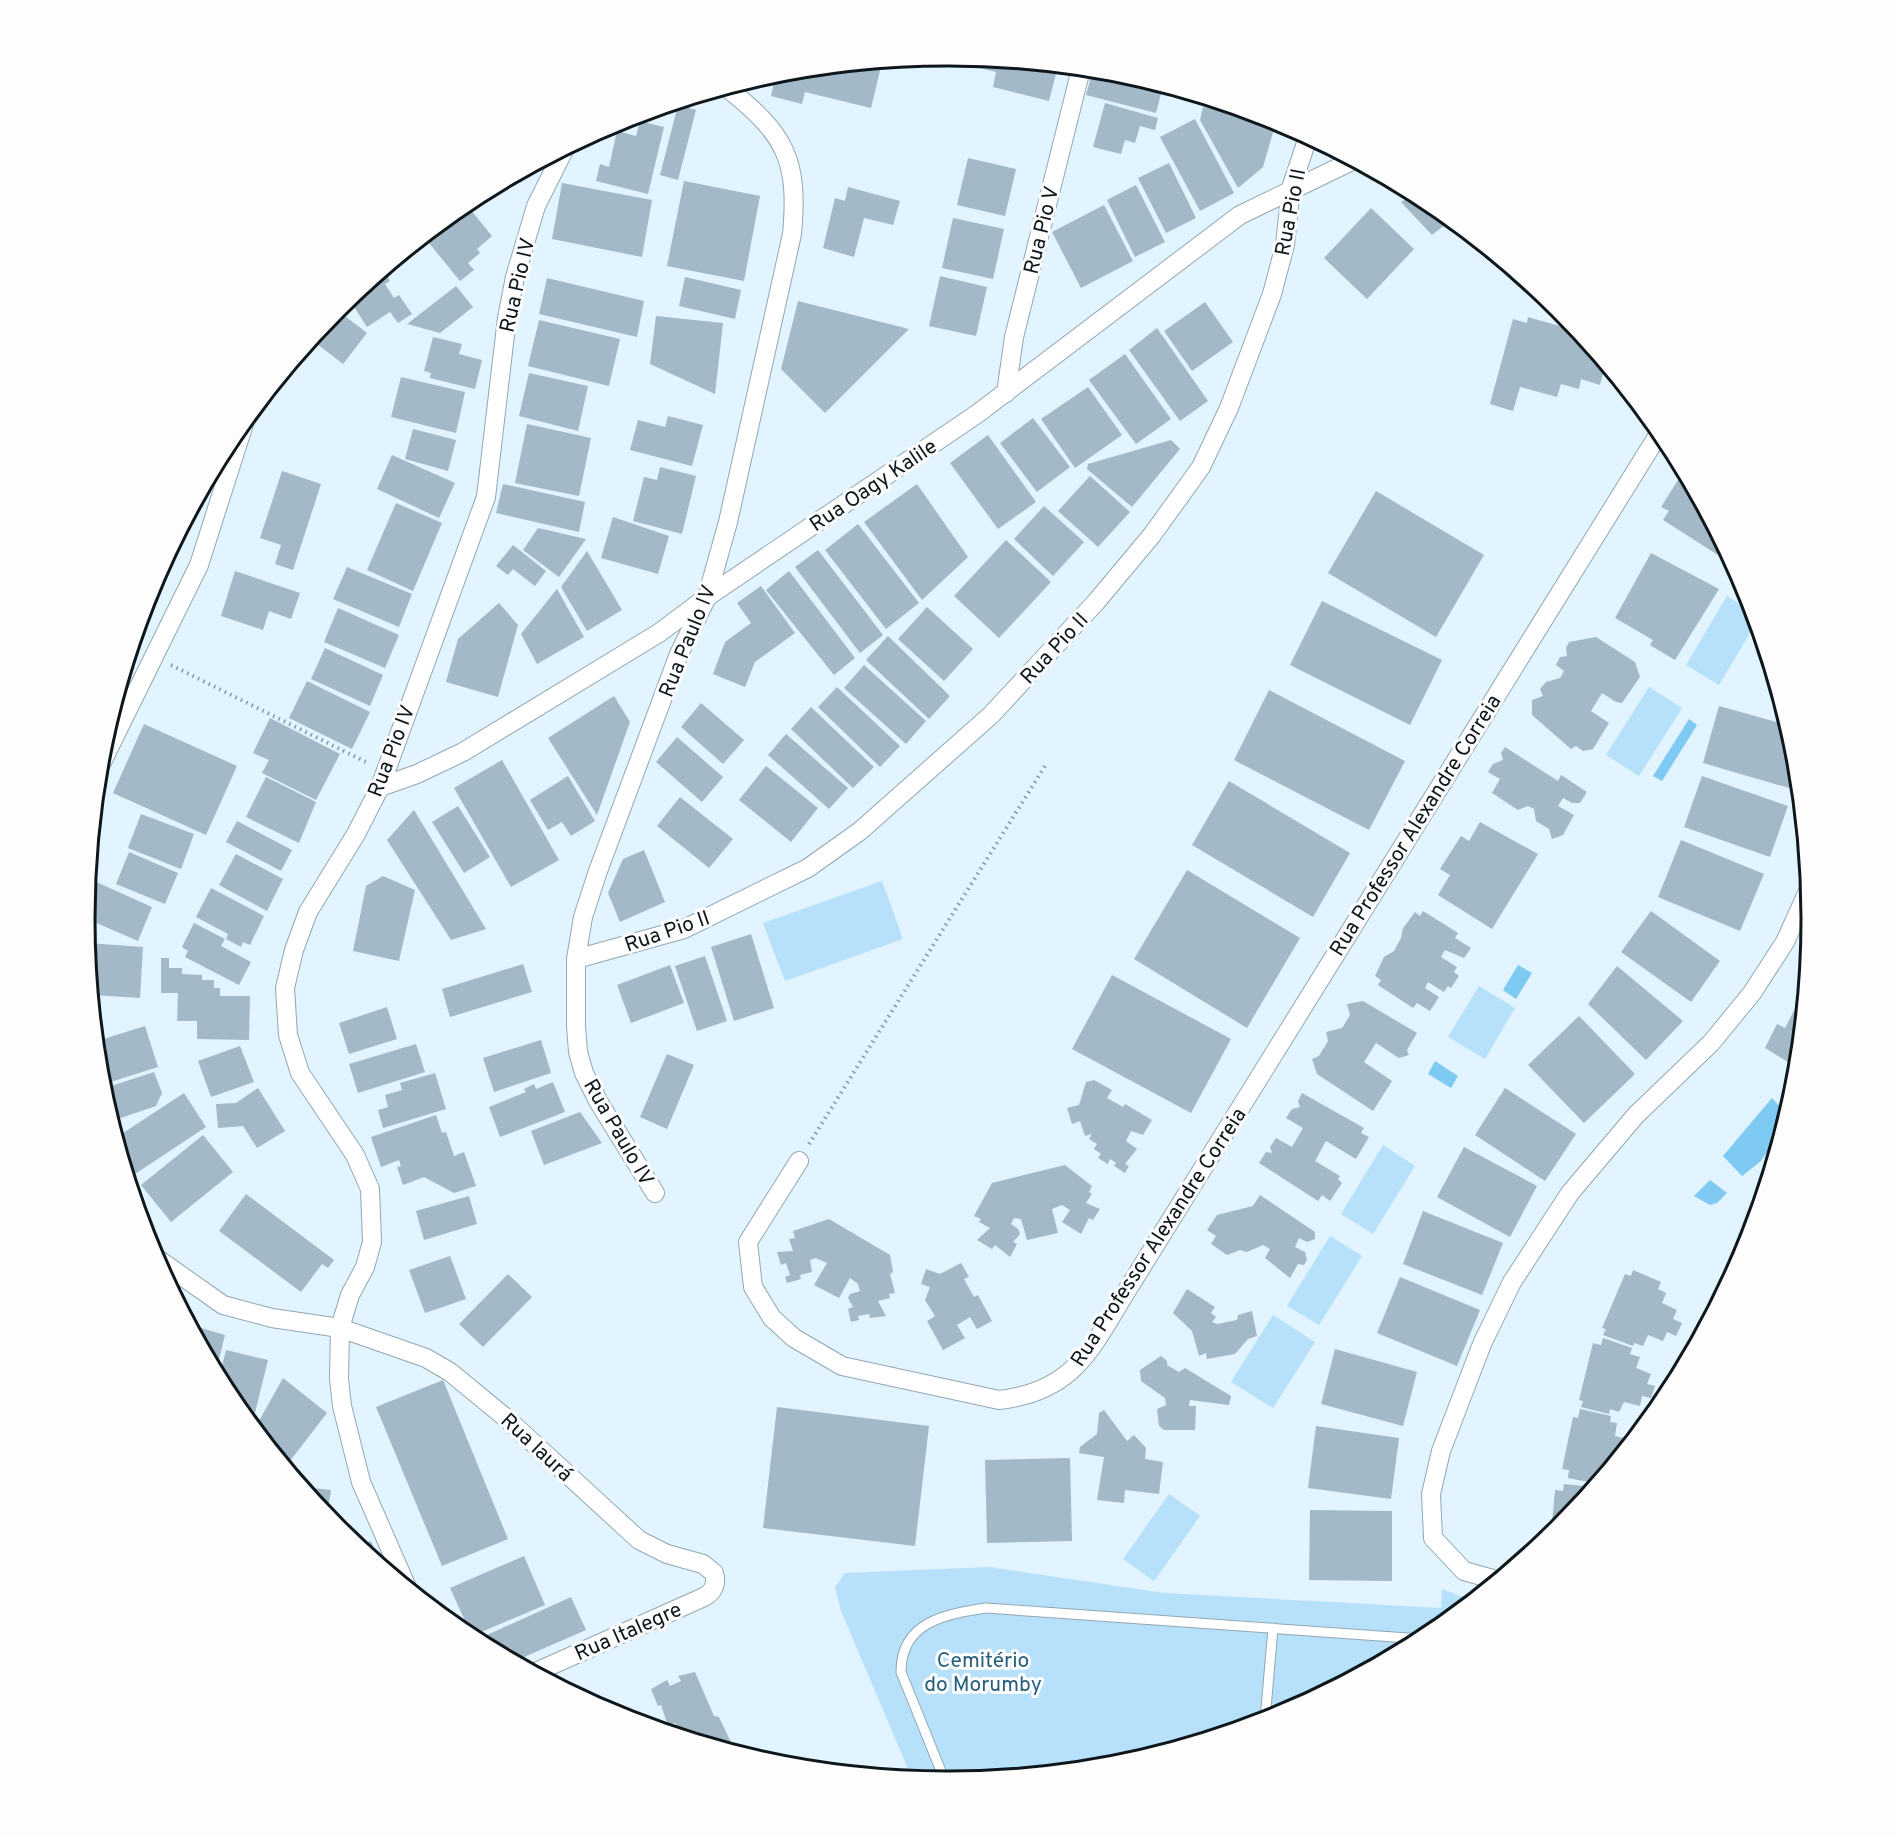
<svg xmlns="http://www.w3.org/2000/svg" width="1896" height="1837" viewBox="0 0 1896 1837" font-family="Overpass,sans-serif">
  <rect width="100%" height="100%" fill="#e1f4ff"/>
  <!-- green -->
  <g fill="#b7e1fa">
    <polygon points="1727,596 1752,612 1756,623 1719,685 1686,665"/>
    <polygon points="1649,687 1682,708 1639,776 1606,755"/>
    <polygon points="882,881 903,939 785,981 763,923"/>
    <polygon points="1479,986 1515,1008 1485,1059 1448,1037"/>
    <polygon points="1383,1145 1415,1166 1373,1234 1341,1214"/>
    <polygon points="1330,1236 1362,1256 1319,1325 1287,1306"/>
    <polygon points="1273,1315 1315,1342 1273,1408 1231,1382"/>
    <polygon points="1169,1494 1200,1516 1154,1581 1123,1559"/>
    <polygon points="989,1567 1164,1593 1441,1608 1442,1589 1471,1600 1427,1636 1278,1716 1116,1765 948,1781 912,1778 841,1611 835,1587 845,1573"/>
  </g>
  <!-- water -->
  <g fill="#7ecaf3">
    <polygon points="1689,719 1697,725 1662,781 1653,776"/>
    <polygon points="1518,965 1532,973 1516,999 1503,990"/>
    <polygon points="1435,1061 1458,1076 1451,1088 1428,1074"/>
    <polygon points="1772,1098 1786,1113 1776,1148 1769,1149 1761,1161 1742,1176 1723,1156"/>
    <polygon points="1710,1180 1727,1193 1717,1203 1710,1205 1694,1196"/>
  </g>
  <!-- building -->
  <g fill="#a3b9c7">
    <polygon points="945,56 1058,66 1049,101 993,87 996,72 944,60"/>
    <polygon points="882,62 871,108 805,92 802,104 771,96 776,73"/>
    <polygon points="1093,70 1117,72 1163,86 1156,113 1086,95"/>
    <polygon points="1105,103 1158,118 1155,130 1140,126 1135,143 1125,140 1121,154 1093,147"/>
    <polygon points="678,105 696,110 678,180 660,175"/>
    <polygon points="1203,107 1276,122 1263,167 1238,188 1200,120"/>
    <polygon points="1195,119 1234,193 1200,211 1160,137"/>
    <polygon points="640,121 664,127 648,194 596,181 600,164 609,167 617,131 636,136"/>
    <polygon points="968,158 1016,169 1005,216 957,205"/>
    <polygon points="1169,163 1196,218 1166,233 1138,178"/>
    <polygon points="684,181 760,196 744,281 667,266"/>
    <polygon points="562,183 652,200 642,257 552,239"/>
    <polygon points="1136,185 1165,242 1135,257 1107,200"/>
    <polygon points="848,187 900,201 893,225 864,218 854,257 823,248 835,198 845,201"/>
    <polygon points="1414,194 1451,220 1432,235 1401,202"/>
    <polygon points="1104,205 1133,261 1081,288 1052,232"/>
    <polygon points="1371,208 1414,249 1367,299 1324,258"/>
    <polygon points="470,209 492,236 477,249 480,253 468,263 474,270 460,281 429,243"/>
    <polygon points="953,218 1004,229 993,279 942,268"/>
    <polygon points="384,271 390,281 385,284 394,298 399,295 412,314 398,323 390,312 367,327 349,299"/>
    <polygon points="940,276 987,287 976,336 929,326"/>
    <polygon points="685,277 741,290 735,319 679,306"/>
    <polygon points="547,278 644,301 637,337 539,314"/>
    <polygon points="456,286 473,307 440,333 407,324"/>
    <polygon points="798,301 909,329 825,413 781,369"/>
    <polygon points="1205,302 1233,342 1192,371 1164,331"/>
    <polygon points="337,310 367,333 343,364 312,340"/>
    <polygon points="656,316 723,323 715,394 650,364"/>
    <polygon points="1528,317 1577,331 1605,366 1600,385 1581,379 1579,389 1561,384 1557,397 1520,387 1513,411 1490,404 1513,319 1527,323"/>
    <polygon points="539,320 620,339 609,386 528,366"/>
    <polygon points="1157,328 1208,401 1180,421 1129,350"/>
    <polygon points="433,337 462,344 459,354 482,360 475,389 430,378 431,373 424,371"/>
    <polygon points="1125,354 1171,419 1136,444 1089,380"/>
    <polygon points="529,373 588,386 578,431 519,416"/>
    <polygon points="401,377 465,392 456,433 391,417"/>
    <polygon points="1088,387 1122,435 1075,468 1041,419"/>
    <polygon points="668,416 703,425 692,466 630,450 638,420 665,427"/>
    <polygon points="1033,418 1070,467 1037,492 1000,443"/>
    <polygon points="527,424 591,438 579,496 515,483"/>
    <polygon points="413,429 456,440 448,471 405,459"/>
    <polygon points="988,435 1036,502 998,529 950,463"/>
    <polygon points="1171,440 1180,449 1132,507 1087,469 1088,464"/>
    <polygon points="392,455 455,483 439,518 377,489"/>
    <polygon points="660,467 696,476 682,534 633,521 644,477 657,480"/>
    <polygon points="282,471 321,484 293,570 275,564 281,545 260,538"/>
    <polygon points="1683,472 1723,546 1718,555 1663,520 1669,511 1661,507"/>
    <polygon points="1090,476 1130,512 1098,547 1058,511"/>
    <polygon points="503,484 585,502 579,532 496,513"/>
    <polygon points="917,484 968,557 922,600 864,522"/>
    <polygon points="1376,491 1484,555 1436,637 1328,573"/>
    <polygon points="396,503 442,523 413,591 367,570"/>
    <polygon points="1044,506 1084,542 1053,576 1014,539"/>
    <polygon points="613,517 669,536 658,574 601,558"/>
    <polygon points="858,524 919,603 886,629 825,550"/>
    <polygon points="538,528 586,539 559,577 523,550"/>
    <polygon points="1006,540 1051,582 999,638 954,596"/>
    <polygon points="513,545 546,571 535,586 513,569 508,575 496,566"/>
    <polygon points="172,549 177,550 156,603 147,600"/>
    <polygon points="818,550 883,635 860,653 795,567"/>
    <polygon points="587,551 622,610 587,631 561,587"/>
    <polygon points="1651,553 1719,589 1675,660 1650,645 1653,640 1615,618"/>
    <polygon points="347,567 412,594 399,627 333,599"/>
    <polygon points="235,571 300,593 291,619 269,611 263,630 221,616"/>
    <polygon points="789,571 855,658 834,675 766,590"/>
    <polygon points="761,586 795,633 755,662 745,687 713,674 725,642 751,623 737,603"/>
    <polygon points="557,589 584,637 537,664 521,634"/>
    <polygon points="1322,601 1442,660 1410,725 1290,665"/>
    <polygon points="499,603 518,625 498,697 446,682 458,639"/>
    <polygon points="927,607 973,649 944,681 898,639"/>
    <polygon points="338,608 399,635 385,668 324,642"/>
    <polygon points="888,636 950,696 929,719 866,660"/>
    <polygon points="1596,637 1635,662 1640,677 1622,703 1616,702 1602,693 1591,711 1609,723 1593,749 1583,751 1576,746 1571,749 1532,715 1532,700 1543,696 1540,689 1546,682 1560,678 1564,671 1556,665 1560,657 1567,656 1566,648 1569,642"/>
    <polygon points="325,648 383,675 370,706 311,679"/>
    <polygon points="864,665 926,721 906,744 844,688"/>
    <polygon points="307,681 370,712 352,749 289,718"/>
    <polygon points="837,687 900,746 880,767 818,707"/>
    <polygon points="1269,690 1405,761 1369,830 1234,760"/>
    <polygon points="614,696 630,722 597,815 548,738"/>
    <polygon points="701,703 744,740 723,764 681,727"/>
    <polygon points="1719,706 1787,725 1796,764 1789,788 1703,763"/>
    <polygon points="811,707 874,767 853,788 791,729"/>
    <polygon points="270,718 340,754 316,800 262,773 269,760 253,753"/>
    <polygon points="144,724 237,766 206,835 113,793"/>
    <polygon points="786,734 848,788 829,809 768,755"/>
    <polygon points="677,737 723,777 702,802 656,762"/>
    <polygon points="1505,747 1558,781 1561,775 1587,792 1580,803 1572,803 1563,798 1558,806 1574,815 1563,835 1552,839 1549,829 1536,821 1534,809 1528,806 1518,810 1492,793 1500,779 1488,772 1493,764 1503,760 1501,753"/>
    <polygon points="502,760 559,860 511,887 454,788"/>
    <polygon points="766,766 818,808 791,842 739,800"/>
    <polygon points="568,776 595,821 571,836 562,822 548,830 530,800"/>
    <polygon points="1702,776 1788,806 1770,857 1684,827"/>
    <polygon points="266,777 316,802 299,843 246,817"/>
    <polygon points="1229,781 1350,853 1313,917 1192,845"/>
    <polygon points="680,797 733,839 709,868 657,826"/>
    <polygon points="458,806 490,857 464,873 432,822"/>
    <polygon points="414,810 486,929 451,940 387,840"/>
    <polygon points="141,814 194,834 181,869 128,848"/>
    <polygon points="237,821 292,850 281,871 226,842"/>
    <polygon points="1480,822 1538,854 1492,929 1438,895 1450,875 1440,869 1461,836 1469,841"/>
    <polygon points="1681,840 1764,874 1740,931 1658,897"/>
    <polygon points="644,850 665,902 620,922 608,893 623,859"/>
    <polygon points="129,852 178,873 165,904 116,884"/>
    <polygon points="236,854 283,879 267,911 219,885"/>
    <polygon points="1187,870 1300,938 1247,1028 1134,959"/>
    <polygon points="383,876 415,890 399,961 353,951 366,886"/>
    <polygon points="94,881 152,907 138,941 85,918 87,896"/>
    <polygon points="211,888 264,916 250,945 243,942 241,947 226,939 228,934 196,917"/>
    <polygon points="1423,911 1458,933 1455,938 1471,948 1464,958 1445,950 1441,957 1457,967 1454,972 1459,976 1451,988 1448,986 1444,992 1428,982 1425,988 1439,997 1430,1011 1417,1003 1413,1008 1378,985 1381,980 1375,976 1384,957 1394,951 1401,938 1403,928 1415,912 1420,916"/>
    <polygon points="1651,911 1720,961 1691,1002 1621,952"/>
    <polygon points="194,923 225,939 221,946 251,962 239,985 185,957 188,951 182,947"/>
    <polygon points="751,934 774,1008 734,1021 711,947"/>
    <polygon points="88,943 143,947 140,998 93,995"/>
    <polygon points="705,956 727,1021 697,1031 675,966"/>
    <polygon points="161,958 169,958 169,968 182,968 182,974 202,975 202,980 214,980 214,988 220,988 220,996 250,996 249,1040 197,1039 197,1021 177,1021 178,993 161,993"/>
    <polygon points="523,964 532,992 450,1017 442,989"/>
    <polygon points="670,965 684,1003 631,1023 617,985"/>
    <polygon points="1617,966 1683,1021 1646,1060 1588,1004"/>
    <polygon points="1112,975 1231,1039 1191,1113 1072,1049"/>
    <polygon points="1363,1001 1417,1033 1407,1050 1409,1055 1399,1058 1376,1043 1364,1062 1392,1081 1373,1111 1317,1074 1312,1059 1319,1056 1328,1041 1326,1032 1342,1028 1350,1015 1347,1004"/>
    <polygon points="1799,1001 1803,1002 1796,1067 1765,1048 1777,1024 1785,1028"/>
    <polygon points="387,1007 397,1039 349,1054 339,1023"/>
    <polygon points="1579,1016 1635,1074 1584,1123 1528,1065"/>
    <polygon points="145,1026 158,1067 101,1085 97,1041"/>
    <polygon points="541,1040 551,1073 494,1092 483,1058"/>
    <polygon points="416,1044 425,1072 358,1093 349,1064"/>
    <polygon points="240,1046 254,1082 211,1097 198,1061"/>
    <polygon points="667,1054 694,1065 667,1129 640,1117"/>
    <polygon points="154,1072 162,1093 156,1106 112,1121 102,1089"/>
    <polygon points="435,1073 446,1109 383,1128 378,1110 388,1107 385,1095 402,1090 400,1083"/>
    <polygon points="1094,1080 1112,1090 1107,1098 1123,1107 1125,1104 1152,1120 1143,1135 1131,1131 1126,1141 1137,1149 1125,1164 1129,1166 1125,1173 1114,1166 1116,1163 1110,1159 1108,1164 1098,1158 1101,1154 1094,1149 1097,1144 1089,1139 1092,1134 1085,1136 1080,1121 1072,1124 1067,1108 1079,1105 1086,1082"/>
    <polygon points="553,1082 565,1112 500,1137 489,1107 526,1092 524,1089 534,1084 536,1089"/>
    <polygon points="258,1088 285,1131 257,1148 243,1126 218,1128 216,1104 236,1103"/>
    <polygon points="1505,1088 1576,1134 1545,1181 1475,1135"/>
    <polygon points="184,1093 206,1127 132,1176 126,1167 117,1137"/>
    <polygon points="1302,1093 1364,1128 1361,1133 1369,1137 1356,1159 1326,1141 1315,1161 1340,1176 1338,1179 1342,1183 1330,1201 1322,1195 1318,1201 1259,1163 1266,1152 1272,1153 1270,1147 1276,1138 1292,1147 1303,1128 1286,1118 1292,1109 1300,1107 1298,1101"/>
    <polygon points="580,1112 602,1143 544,1165 531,1131"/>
    <polygon points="436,1115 442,1133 446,1132 454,1156 464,1152 476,1186 454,1193 424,1177 403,1185 397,1167 401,1166 399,1160 381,1167 371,1137"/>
    <polygon points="203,1135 233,1172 171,1222 141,1185"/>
    <polygon points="1464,1147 1537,1186 1510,1237 1437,1197"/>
    <polygon points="1065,1165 1092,1186 1089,1192 1092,1194 1086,1203 1100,1209 1093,1220 1089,1218 1081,1234 1062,1222 1070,1210 1062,1205 1052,1209 1058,1233 1027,1240 1021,1219 1014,1218 1011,1224 1018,1229 1020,1234 1013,1242 1017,1244 1010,1257 995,1245 992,1249 977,1240 990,1228 979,1222 981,1219 974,1216 992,1183"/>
    <polygon points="246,1194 334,1260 328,1268 322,1264 301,1292 219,1231"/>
    <polygon points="1260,1195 1315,1232 1315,1239 1307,1242 1299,1238 1295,1247 1305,1252 1307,1260 1304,1265 1298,1264 1290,1278 1265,1258 1270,1249 1263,1245 1247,1252 1240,1250 1227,1255 1211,1244 1216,1236 1207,1230 1217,1215 1253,1206"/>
    <polygon points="469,1196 477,1224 424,1240 416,1211"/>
    <polygon points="1423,1211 1503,1243 1482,1295 1403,1264"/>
    <polygon points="829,1219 890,1255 893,1272 890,1274 895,1293 889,1294 890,1298 878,1301 886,1316 870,1318 869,1314 858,1316 859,1320 851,1322 848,1309 853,1307 848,1298 850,1294 860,1291 858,1284 850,1278 839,1298 814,1285 827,1263 816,1258 810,1260 812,1272 800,1275 801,1279 787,1283 785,1277 790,1275 786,1263 781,1265 777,1252 793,1251 789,1239 795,1238 793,1231"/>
    <polygon points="450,1256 466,1299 425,1313 409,1270"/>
    <polygon points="961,1263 969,1277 964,1279 974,1297 978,1295 992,1321 977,1329 970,1317 957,1325 965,1338 943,1350 927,1321 935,1316 925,1300 930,1287 921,1284 926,1269 940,1274"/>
    <polygon points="1633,1270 1661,1282 1658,1289 1666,1293 1662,1303 1677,1310 1673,1319 1682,1323 1676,1336 1667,1332 1663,1341 1648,1335 1643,1346 1634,1343 1633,1346 1603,1335 1606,1329 1602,1328 1625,1274 1631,1276"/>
    <polygon points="508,1274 532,1297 483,1347 459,1324"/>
    <polygon points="1400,1277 1480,1310 1457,1366 1377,1333"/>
    <polygon points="1187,1289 1215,1307 1211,1313 1216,1317 1212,1322 1217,1324 1237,1320 1238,1315 1252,1311 1257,1336 1248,1339 1235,1354 1207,1359 1206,1353 1199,1356 1192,1331 1173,1313"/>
    <polygon points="191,1325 225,1335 216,1372 208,1356"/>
    <polygon points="1603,1338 1632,1348 1630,1354 1640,1357 1636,1368 1651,1374 1647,1384 1655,1386 1651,1398 1642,1396 1640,1406 1624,1402 1619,1412 1610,1409 1609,1414 1581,1407 1583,1401 1579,1400 1593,1343 1601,1345"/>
    <polygon points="1335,1349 1417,1372 1403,1426 1321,1404"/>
    <polygon points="226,1350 268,1360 252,1425 230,1398 219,1377"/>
    <polygon points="1161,1356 1167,1361 1167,1365 1179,1372 1185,1368 1231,1396 1229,1405 1190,1400 1189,1406 1196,1406 1195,1430 1164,1430 1159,1426 1157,1409 1166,1405 1165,1398 1141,1381 1140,1370"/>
    <polygon points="283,1378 327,1413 290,1461 270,1447 255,1428"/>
    <polygon points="443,1380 508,1539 442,1566 376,1407"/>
    <polygon points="777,1407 929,1426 915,1546 763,1528"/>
    <polygon points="1580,1409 1611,1416 1610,1422 1617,1423 1615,1436 1631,1440 1599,1479 1594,1477 1593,1483 1568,1478 1569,1470 1562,1469 1573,1417 1578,1418"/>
    <polygon points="1104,1410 1127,1441 1134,1435 1146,1448 1145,1459 1163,1462 1159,1494 1125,1490 1124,1503 1097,1500 1104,1457 1079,1453 1080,1447 1097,1434 1099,1413"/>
    <polygon points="1316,1426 1399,1438 1391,1499 1308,1488"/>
    <polygon points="1070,1458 1072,1541 987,1543 985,1460"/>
    <polygon points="1564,1484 1593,1487 1551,1535 1555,1490 1563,1491"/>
    <polygon points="304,1487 331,1490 327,1516 316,1502"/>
    <polygon points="1310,1510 1392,1511 1392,1581 1309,1580"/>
    <polygon points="371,1541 380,1564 359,1546"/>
    <polygon points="524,1556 545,1605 472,1636 450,1588"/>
    <polygon points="571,1597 586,1630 515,1661 476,1640"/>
    <polygon points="695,1672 714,1716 719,1717 735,1751 680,1735 675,1723 668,1726 661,1705 658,1706 651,1689 667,1680 670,1686 681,1681 678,1676"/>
  </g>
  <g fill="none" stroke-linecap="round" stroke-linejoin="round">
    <!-- lane casing -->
    <g stroke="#91a7b4" stroke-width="11">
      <g id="lane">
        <polyline points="1265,1720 1273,1628"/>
        <path d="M945 1781 901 1672C901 1621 947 1614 986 1608L1422 1639"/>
      </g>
    </g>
    <!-- street casing -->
    <g stroke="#91a7b4" stroke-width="20">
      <g id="street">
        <polyline points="1006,393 1014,337 1081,69"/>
        <polyline points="100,766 199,565 245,421"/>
        <polyline points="380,787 417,774 463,752 659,633 707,597 977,414 1240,215 1352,161"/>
        <polyline points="576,959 684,929 808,868 860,831 991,715 1096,602 1152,535 1201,467 1229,408 1272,294 1285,245 1291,188 1308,137"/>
        <path d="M799 1161 748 1242 753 1287 772 1318 794 1338 842 1366 999 1400C1078 1391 1093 1344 1131 1284L1660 432"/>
        <path d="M655 1193 598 1101 584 1073 578 1052 576 1026V959L583 917 598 871 679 654 707 597 728 522 792 234C799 159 785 134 727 88"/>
        <path d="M155 1257 223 1305 272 1318 340 1328 426 1358 450 1372 506 1418 639 1540 667 1554 703 1564 714 1573C717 1583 714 1592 704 1597L536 1672"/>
        <polyline points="1496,1580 1464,1571 1433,1538 1431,1494 1441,1451 1482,1344 1512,1282 1570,1193 1636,1115 1711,1043 1752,993 1785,942 1808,891"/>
        <polyline points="406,1585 361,1482 342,1406 339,1379 340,1328 350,1295 365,1267 372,1242 370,1189 355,1155 300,1073 288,1035 285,988 294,950 308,912 356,834 380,787 486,497 507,318 515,277 536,206 564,150"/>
      </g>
    </g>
    <!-- path -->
    <g stroke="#87959d" stroke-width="4" stroke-dasharray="1.5 4.5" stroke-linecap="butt">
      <polyline points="171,665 368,763"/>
      <polyline points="809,1144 1045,766"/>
    </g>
    <!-- lane -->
    <use href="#lane" stroke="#fff" stroke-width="9"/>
    <!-- street -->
    <use href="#street" stroke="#fff" stroke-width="18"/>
  </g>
  <g text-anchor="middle" stroke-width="6" stroke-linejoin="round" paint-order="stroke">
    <!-- street labels -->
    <g font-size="21" fill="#0e171b" stroke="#fdfdfd">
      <text transform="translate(1290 212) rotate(-79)" y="7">Rua Pio II</text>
      <text transform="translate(1041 230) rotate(-76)" y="7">Rua Pio V</text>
      <text transform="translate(517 285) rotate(-77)" y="7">Rua Pio IV</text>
      <text transform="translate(873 485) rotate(-34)" y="7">Rua Oagy Kalile</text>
      <text transform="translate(687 641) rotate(-68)" y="7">Rua Paulo IV</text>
      <text transform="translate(1054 648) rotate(-47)" y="7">Rua Pio II</text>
      <text transform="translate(391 751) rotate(-69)" y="7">Rua Pio IV</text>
      <text transform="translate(1415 825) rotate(-58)" y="7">Rua Professor Alexandre Correia</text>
      <text transform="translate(667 931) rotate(-19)" y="7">Rua Pio II</text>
      <text transform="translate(619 1132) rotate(60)" y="7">Rua Paulo IV</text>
      <text transform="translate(1158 1237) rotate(-57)" y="7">Rua Professor Alexandre Correia</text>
      <text transform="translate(537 1447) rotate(43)" y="7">Rua Iaurá</text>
      <text transform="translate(628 1631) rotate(-24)" y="7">Rua Italegre</text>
    </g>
    <!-- park labels -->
    <g font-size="21" fill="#265f7b" stroke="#fdfdfd">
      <text x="983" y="1667">Cemitério<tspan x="983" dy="24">do Morumby</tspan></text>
    </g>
  </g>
  <!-- crop -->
  <path d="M0 0H1896V1837H0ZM947 66H949A852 852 0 0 1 1801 918V919A852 852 0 0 1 949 1771H947A852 852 0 0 1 95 919V918A852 852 0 0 1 947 66Z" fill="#fdfdfd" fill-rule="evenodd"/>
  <path fill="none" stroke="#0e171b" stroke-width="3" d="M947 66H949A852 852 0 0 1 1801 918V919A852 852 0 0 1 949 1771H947A852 852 0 0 1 95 919V918A852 852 0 0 1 947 66Z"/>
</svg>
